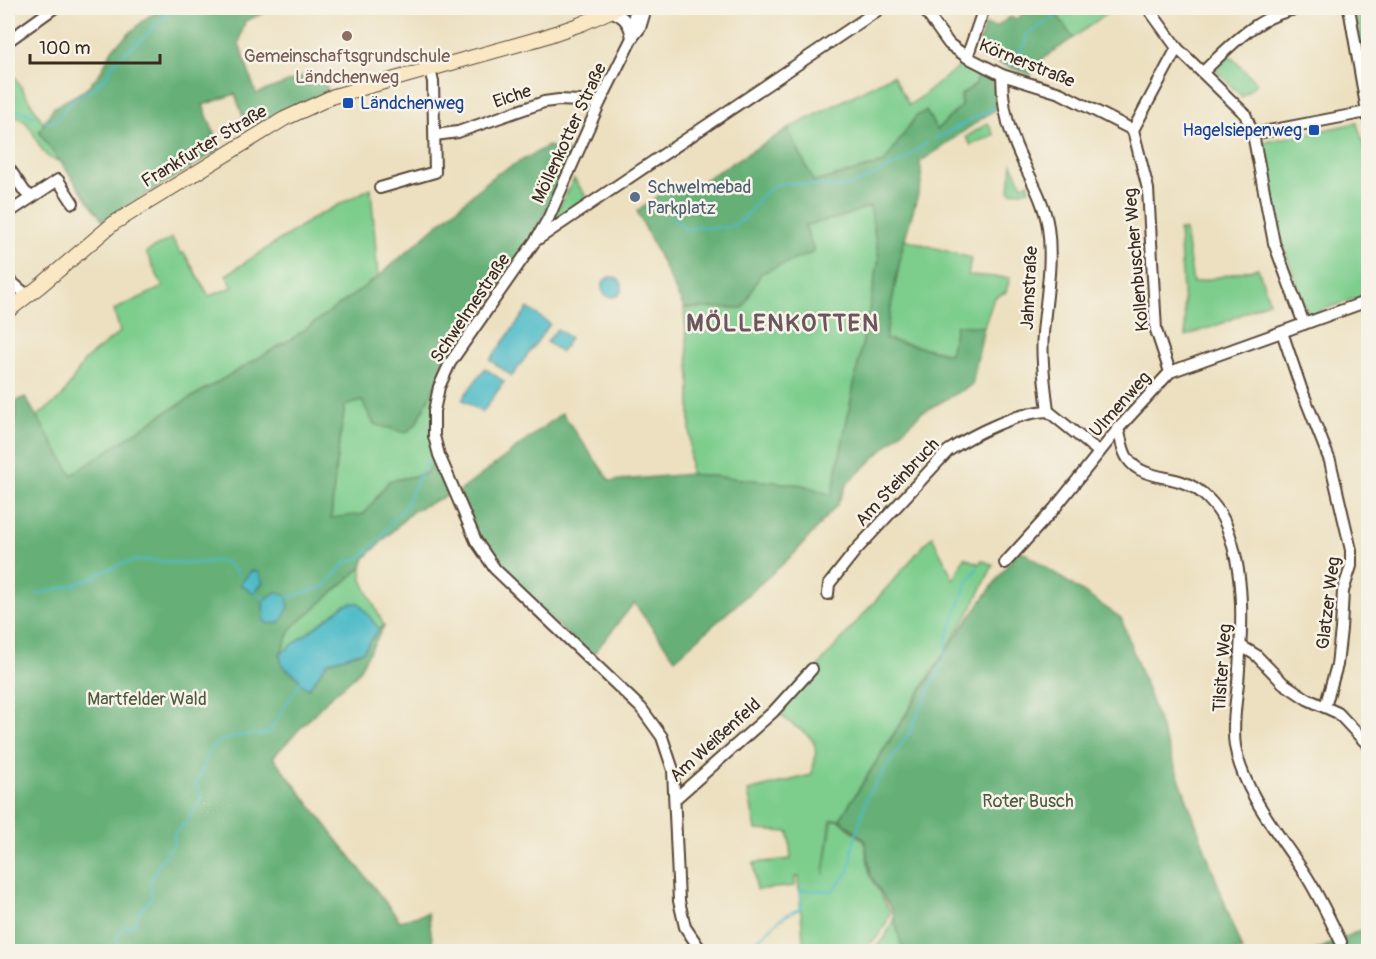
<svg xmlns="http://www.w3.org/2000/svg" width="1376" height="959" viewBox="0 0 1376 959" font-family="Pangolin,sans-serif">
  <rect width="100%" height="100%" fill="#f7f3e8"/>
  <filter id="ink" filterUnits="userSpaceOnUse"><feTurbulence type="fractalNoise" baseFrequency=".0167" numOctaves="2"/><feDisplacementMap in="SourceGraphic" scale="12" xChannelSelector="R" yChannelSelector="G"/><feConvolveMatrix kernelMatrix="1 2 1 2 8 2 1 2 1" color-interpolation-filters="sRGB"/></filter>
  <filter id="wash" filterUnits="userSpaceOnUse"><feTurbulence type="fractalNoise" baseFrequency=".008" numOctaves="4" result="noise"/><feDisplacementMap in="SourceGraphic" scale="24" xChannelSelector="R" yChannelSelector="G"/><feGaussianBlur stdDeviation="1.35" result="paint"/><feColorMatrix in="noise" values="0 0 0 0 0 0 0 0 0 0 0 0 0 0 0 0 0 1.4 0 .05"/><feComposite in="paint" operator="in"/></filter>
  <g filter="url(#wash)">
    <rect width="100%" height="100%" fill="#ece0c0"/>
    <!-- green -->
    <g fill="#7dcd8d" stroke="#5c7c56" stroke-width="1.5">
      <polygon points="1052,8 1114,8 1073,38"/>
      <polygon points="1355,8 1368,8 1368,85"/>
      <polygon points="1230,56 1257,83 1242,97 1216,70"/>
      <polygon points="963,63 979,70 976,84 961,95 961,106 937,130 926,111 916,116 884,163 814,182 788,129 893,75 909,105 921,97"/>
      <path d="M8 66 44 124 39 132 60 162C56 160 50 159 47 156 31 140 35 117 8 116Z"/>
      <polygon points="988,123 994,135 971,145 966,137"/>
      <polygon points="1357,123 1368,161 1368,294 1311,314 1305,308 1279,235 1261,143"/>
      <polygon points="1012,164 1022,185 1029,183 1029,190 1011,192 1009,190"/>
      <polygon points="574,179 588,199 557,221 553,219"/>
      <polygon points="371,188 378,277 293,338 163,414 72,475 70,475 36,417 62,397 85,360 120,332 114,310 163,287 146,252 172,238 181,254 184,253 209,296 233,287 226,275 315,217"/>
      <polygon points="871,206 879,260 832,496 803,485 690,474 690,378 684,308 743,308 761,273 814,252 805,225 838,218"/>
      <polygon points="1179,230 1185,230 1193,283 1258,268 1269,301 1223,323 1186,336"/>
      <polygon points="904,239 971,258 968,275 1010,278 1006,292 994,298 984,327 956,326 951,354 885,339"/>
      <polygon points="438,380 437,457 425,474 389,481 364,514 331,519 336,464 345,405 362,401 374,424"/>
      <polygon points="8,402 15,402 16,416 8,459"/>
      <path d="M932 536 954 580 964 557 979 564 982 560 993 565 972 608 840 819 831 820 824 875 832 821 839 820 864 841 870 875 890 912C876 959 845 951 804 951L798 878 800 877H795V886L756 890 754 863 791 859 789 832 756 830 748 791 811 775C826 730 802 738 778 712Z"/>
      <polygon points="362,567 362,580 384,626 379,629 359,604 345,605 280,654 292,628"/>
      <polygon points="894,918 901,944 907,951 870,952 884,939"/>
    </g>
    <!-- forest -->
    <g fill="#66b078" stroke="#506d4b" stroke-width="1.5">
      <polygon points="168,8 275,8 245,21 239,43 256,94 312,73 324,78 328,91 282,111 256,126 252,119 245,122 235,94 203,105 220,149 103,221 39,132 53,108 85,90 100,73 113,48 149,16"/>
      <path d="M1031 8H1052L1073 38 1035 64 1031 75 983 57C974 49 982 35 985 25L996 27 1010 17 1016 19Z"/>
      <path d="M979 70C996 79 994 90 997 108L920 162 922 181 902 248 885 339 950 354 956 325 984 327 972 385 921 413 847 484 837 505 795 553 675 659 634 603 591 657 498 568 480 540 459 492 562 413 610 481 690 474 803 485 832 495 879 260 870 206 838 218 805 225 814 252 761 273 743 308H684L637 211 675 184 683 193 788 129 814 182 884 163 916 116 926 111 937 130 961 106V95L976 84Z"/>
      <polygon points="548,146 574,154 531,241 438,380 416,424 406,433 374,424 362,401 345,406 336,464 331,518 364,514 389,481 425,474 437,457 452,493 413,511 365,558 362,567 292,628 280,654 282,665 299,678 308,689 328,662 363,651 379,629 384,626 357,674 327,700 273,757 400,921 428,913 434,951 8,952 8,458 16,417 15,402 25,397 72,475 163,414 293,338 378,277 495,175"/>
      <polygon points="1019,549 1121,618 1242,951 907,951 901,944 892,910 871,876 865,840 840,819 955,638"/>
      <polygon points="1368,927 1368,951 1315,951"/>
    </g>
    <!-- water -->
    <g fill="#4ebbc8" stroke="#447273" stroke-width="1.5">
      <circle cx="612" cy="287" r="10"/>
      <polygon points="528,308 550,324 512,376 490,360"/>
      <polygon points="557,329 570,338 561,352 547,342"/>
      <polygon points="485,368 504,382 482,413 462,399"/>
      <polygon points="251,571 258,572 263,583 253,593 240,584"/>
      <polygon points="276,592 286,595 289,607 280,623 267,624 264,620 263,601"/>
      <polygon points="353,603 359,603 379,629 363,651 328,662 308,689 300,683 299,678 282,665 280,654 345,605"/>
    </g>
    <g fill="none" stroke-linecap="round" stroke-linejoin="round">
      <!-- stream -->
      <g stroke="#4ebbc8" stroke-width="2">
        <polyline points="1007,66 1025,45 1027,34 1070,8"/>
        <polyline points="8,107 24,112 34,117"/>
        <polyline points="44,121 51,123 58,118 73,99 94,88 106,77 113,64 128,50 144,37 156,24 177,8"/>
        <polyline points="935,139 997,106"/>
        <polyline points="670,214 687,231 698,226 709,228 729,227 743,220 763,194 776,184 791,183 840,188 860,182 901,162 927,143"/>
        <polyline points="255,592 264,599"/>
        <path d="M37 594C52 590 68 587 82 582 98 575 112 566 129 562 151 557 172 564 194 563 214 563 226 554 238 575"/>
        <polyline points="287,598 324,587 346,562 360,558 381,538 393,519 404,509 421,472 431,458"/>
        <path d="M110 952 117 944V936L125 926 134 925 138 914 152 897 150 884 157 866 174 844V834L187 822 201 799 196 784C202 774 204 763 209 753 220 733 249 736 269 733L300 683"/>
        <path d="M738 952C745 947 753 944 759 939 773 927 782 914 801 909L800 890 832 891 848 873 852 859V849L867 797 908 735 945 657 946 641 966 585 978 567"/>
      </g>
    </g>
  </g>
  <g filter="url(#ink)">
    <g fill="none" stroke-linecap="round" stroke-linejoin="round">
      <!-- minor casing -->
      <g stroke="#564536" stroke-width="14">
        <g id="minor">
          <polyline points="923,8 949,44 967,57 1002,75 1060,93 1133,130"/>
          <polyline points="1148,8 1177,48 1245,114 1253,134 1367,112"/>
          <polyline points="1349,8 1368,117"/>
          <path d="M610 11C624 16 630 23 632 38"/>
          <polyline points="631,28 636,8"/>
          <polyline points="8,41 54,8"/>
          <polyline points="967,57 984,8"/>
          <path d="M1203 72C1233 43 1259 14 1301 8"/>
          <path d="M1002 75C1002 96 1005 117 1013 138 1023 168 1043 194 1048 227 1053 263 1046 298 1043 333 1041 359 1045 385 1048 411L1099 452"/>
          <polyline points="1253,134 1274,243 1304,324"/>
          <polyline points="435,135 458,132 544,102 559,100 600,102"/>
          <polyline points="8,167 25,192 32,197"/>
          <polyline points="380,188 435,172 433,82 430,69"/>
          <polyline points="8,213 58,180 73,203"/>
          <polyline points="537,238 548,219 600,102 632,38 640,28 646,8"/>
          <polyline points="8,279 28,296"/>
          <polyline points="8,291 17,304"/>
          <polyline points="1282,332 1301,388 1330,461 1351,550 1351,566 1343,591 1341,629 1337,665 1325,707"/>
          <polyline points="1170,372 1156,330 1148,189 1133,130 1177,48"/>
          <path d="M1118 429C1121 438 1122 451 1128 459 1139 476 1164 476 1182 482 1201 488 1218 506 1226 525 1246 574 1242 631 1238 683 1236 703 1232 726 1235 746 1243 793 1282 838 1307 877 1320 898 1330 920 1341 942"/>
          <polyline points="1005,563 1054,509 1118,429 1170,372 1368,301"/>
          <path d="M828 594 829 584 856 550 948 451C973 434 1018 412 1048 411"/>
          <polyline points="1241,646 1256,655 1283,683 1307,699 1338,713 1368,745"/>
          <polyline points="675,799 773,712 812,669"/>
          <polyline points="702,952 685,927 679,901 673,770 662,737 641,708 495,569 476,541 439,455 434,436 434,411 439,387 450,363 535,241 881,8"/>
        </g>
      </g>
      <!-- secondary casing -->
      <g stroke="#564536" stroke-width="16">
        <polyline id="secondary" points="8,311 40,286 114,223 284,119 334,96 541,38 581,24 617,8"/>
      </g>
      <!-- minor -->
      <use href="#minor" stroke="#fff" stroke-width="10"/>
      <!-- secondary -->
      <use href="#secondary" stroke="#fae7c3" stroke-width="14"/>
    </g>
  </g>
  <!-- markers -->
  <circle fill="#8d6e63" stroke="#f7f3e8" stroke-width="2" cx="347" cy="36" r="6"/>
  <g fill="#1a4fb4" stroke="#f7f3e8" stroke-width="2">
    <rect x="342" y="97" width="12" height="12" rx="3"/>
    <rect x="1308" y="124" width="12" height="12" rx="3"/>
  </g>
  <circle fill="#5c6f8a" stroke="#f7f3e8" stroke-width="2" cx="635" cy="197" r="6"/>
  <g text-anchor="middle" stroke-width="5" stroke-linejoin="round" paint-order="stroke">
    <!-- education labels -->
    <g font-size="18" fill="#785e54" stroke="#f7f3e8">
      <text x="347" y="62">Gemeinschaftsgrundschule<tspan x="347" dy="21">Ländchenweg</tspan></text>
    </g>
    <!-- street labels -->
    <g font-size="18" fill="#3b2a1e" stroke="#f7f3e8">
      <text transform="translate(1027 63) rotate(22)" y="6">Körnerstraße</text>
      <text transform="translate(512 96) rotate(-19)" y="6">Eiche</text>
      <text transform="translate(569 133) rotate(-65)" y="6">Möllenkotter Straße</text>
      <text transform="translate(204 146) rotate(-31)" y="6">Frankfurter Straße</text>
      <text transform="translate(1136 260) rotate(-95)" y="6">Kollenbuscher Weg</text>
      <text transform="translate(1029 288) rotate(-87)" y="6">Jahnstraße</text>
      <text transform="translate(470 308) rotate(-56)" y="6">Schwelmestraße</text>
      <text transform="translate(1120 404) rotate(-48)" y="6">Ulmenweg</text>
      <text transform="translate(897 482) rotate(-47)" y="6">Am Steinbruch</text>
      <text transform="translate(1328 603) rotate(-83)" y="6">Glatzer Weg</text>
      <text transform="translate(1222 668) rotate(-86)" y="6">Tilsiter Weg</text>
      <text transform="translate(715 740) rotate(-42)" y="6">Am Weißenfeld</text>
    </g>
    <!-- transit labels -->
    <g font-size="18" fill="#164399" stroke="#f7f3e8" text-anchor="start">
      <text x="360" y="109">Ländchenweg</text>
      <text x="1302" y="136" text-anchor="end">Hagelsiepenweg</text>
    </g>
    <!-- service labels -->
    <g font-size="18" fill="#4e5e75" stroke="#f7f3e8" text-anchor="start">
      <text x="647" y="193">Schwelmebad<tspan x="647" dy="21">Parkplatz</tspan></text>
    </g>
    <!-- park labels -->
    <g font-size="18" fill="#4f5b3f" stroke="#f7f3e8">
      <text x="147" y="705">Martfelder Wald</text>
      <text x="1028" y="807">Roter Busch</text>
    </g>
    <!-- district labels -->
    <g font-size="24" font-weight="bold" letter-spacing="1.5" fill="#6c565d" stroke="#f7f3e8">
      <text x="783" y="331">MÖLLENKOTTEN</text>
    </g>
  </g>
  <!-- margin -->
  <rect width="1376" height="959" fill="none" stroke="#f7f3e8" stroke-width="30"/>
  <!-- scale -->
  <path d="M30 54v9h130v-9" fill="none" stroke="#3b2a1e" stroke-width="3"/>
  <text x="39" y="54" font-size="18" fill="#3b2a1e" stroke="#f7f3e8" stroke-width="4.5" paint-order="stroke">100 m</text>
</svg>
